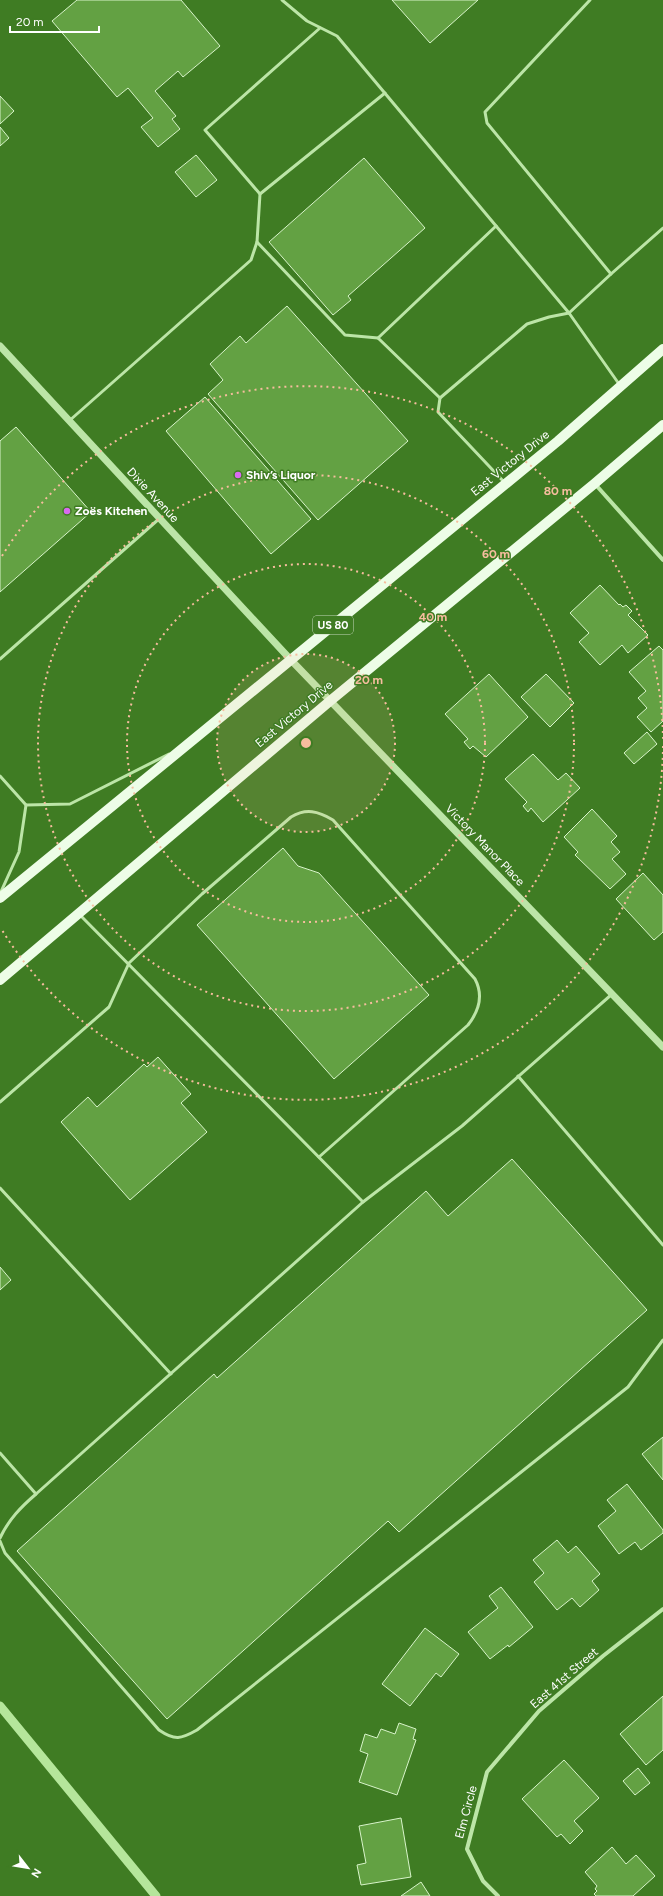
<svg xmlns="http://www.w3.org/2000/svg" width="663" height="1896" viewBox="0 0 663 1896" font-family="Figtree,sans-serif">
  <rect width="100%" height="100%" fill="#3f7c23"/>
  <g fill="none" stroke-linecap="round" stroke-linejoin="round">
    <!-- stream -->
    <polyline stroke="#b5e69b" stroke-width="9" points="0,1706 156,1896"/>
  </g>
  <!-- building -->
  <g fill="#63a143" stroke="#d8f4ca">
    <polygon points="77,0 181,0 220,46 183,77 178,71 155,91 176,116 172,119 180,129 158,147 141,127 153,118 128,88 117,97 52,21"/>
    <polygon points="392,0 478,0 430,43"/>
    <polygon points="0,96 14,111 0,124"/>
    <polygon points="0,127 9,138 0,146"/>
    <polygon points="196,155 217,180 196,197 175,172"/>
    <polygon points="364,158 425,228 348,296 351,300 333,315 269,242"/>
    <polygon points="287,306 408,441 318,520 208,394 223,380 210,364 240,336 246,343"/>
    <polygon points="205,397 311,519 271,554 166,431"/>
    <polygon points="16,427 91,512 0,592 0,441"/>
    <polygon points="600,585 619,605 620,604 623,607 626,605 632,611 628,615 648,635 628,653 622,645 600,665 579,642 589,633 570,613"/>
    <polygon points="659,646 663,650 663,721 651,732 637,717 647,708 638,698 646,691 629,672"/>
    <polygon points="489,674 528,717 486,757 473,746 470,749 464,742 468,739 445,714"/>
    <polygon points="546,674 574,703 550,727 521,697"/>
    <polygon points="647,732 657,744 634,764 624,753"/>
    <polygon points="533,754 558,780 566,773 580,788 543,822 531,808 528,812 523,806 527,802 505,779"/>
    <polygon points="592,809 617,836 611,842 620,852 612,859 626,874 610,889 575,855 578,852 564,837"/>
    <polygon points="283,848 298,866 319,873 429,995 334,1079 197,925"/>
    <polygon points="643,873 663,895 663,932 654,940 616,899"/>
    <polygon points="158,1057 191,1094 181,1103 207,1132 130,1200 61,1122 88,1097 97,1107 144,1064 147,1067"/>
    <polygon points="512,1159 647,1310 399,1532 388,1521 167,1719 17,1551 214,1374 217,1378 426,1191 448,1216"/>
    <polygon points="0,1267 11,1280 0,1290"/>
    <polygon points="663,1437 663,1480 642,1454"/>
    <polygon points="627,1484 663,1530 663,1533 641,1550 635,1542 619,1554 598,1526 616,1511 607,1500"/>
    <polygon points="557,1540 568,1553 576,1546 600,1574 592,1581 599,1590 580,1607 572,1598 557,1610 534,1582 544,1573 533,1560"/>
    <polygon points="501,1587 533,1627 509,1647 508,1645 490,1659 468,1632 498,1608 489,1596"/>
    <polygon points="425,1628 459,1654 441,1677 436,1673 410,1706 382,1684"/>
    <polygon points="663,1696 663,1750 646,1765 620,1734"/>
    <polygon points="399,1723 416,1729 413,1739 416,1740 397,1795 359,1782 368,1754 360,1751 365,1734 377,1738 381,1729 395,1734"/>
    <polygon points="564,1760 599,1798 574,1821 583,1831 570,1844 561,1834 557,1837 522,1799"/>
    <polygon points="638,1768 650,1783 635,1795 623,1781"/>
    <polygon points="401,1818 411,1877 361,1885 357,1865 366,1863 359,1826"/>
    <polygon points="612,1847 626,1864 636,1855 655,1876 633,1896 596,1896 594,1894 597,1891 595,1889 597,1886 585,1872"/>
    <polygon points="421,1882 430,1896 401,1896"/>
  </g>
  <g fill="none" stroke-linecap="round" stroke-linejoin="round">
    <!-- service -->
    <g stroke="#bce5a7" stroke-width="3">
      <polyline points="282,0 307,21 337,36 569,313"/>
      <polyline points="590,0 485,112 487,123 611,274 663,228"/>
      <polyline points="260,194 205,130 320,28"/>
      <polyline points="257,242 345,335 378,338"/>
      <polyline points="611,274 569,313 619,384"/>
      <polyline points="440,398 378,338 496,226"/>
      <polyline points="69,421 251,260 257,242 260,194 385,93"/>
      <polyline points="504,482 438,412 440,398 527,324 549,317 569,313"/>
      <polyline points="0,659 160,518"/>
      <polyline points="0,776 26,805"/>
      <polyline points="0,894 19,852 26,805 70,804 169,754"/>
      <polyline points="80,915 363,1202 462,1126 611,995"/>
      <polyline points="518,1076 663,1245"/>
      <path d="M0 1102 109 1007 129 963 202 894 291 817C306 808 318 811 333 820L475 979C484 996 479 1011 468 1025L319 1157"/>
      <polyline points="0,1188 171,1374"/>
      <polyline points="0,1453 36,1494 363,1202"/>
      <path d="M0 1538C9 1519 21 1507 36 1494"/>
      <path d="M0 1541 5 1553 159 1730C175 1741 181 1739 197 1730L628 1387 663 1340"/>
    </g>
    <!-- minor -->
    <g stroke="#bce5a7" stroke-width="4">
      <polyline points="595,484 663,560"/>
      <polyline points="498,1896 483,1881 467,1849 487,1772 539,1711 603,1656 663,1609"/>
    </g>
    <!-- tertiary -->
    <polyline stroke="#bce5a7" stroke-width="7" points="0,346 290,659 663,1047"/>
    <!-- primary -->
    <g stroke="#edfde7" stroke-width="10">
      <polyline points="0,898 558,441 663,349"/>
      <polyline points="0,980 330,701 594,484 663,425"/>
    </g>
  </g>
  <!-- distance rings -->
  <circle cx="306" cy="743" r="89" fill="#f6bd9e" fill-opacity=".12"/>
  <g fill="none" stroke="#f6bd9e" stroke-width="2" stroke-dasharray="2 4">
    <circle cx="306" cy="743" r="89"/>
    <circle cx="306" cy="743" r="179"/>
    <circle cx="306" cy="743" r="268"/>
    <path d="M663 746A357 357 0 0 1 2 930M2 556A357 357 0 0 1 663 740"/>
  </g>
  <!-- markers -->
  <g fill="#d96af0" stroke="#3f7c23" stroke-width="1.5">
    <circle cx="238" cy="475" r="4"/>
    <circle cx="67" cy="511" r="4"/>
  </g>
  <g text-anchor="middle" stroke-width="3" stroke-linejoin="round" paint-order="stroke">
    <!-- shield labels -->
    <rect fill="#3f7c23" stroke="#c5d8bd" stroke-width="1" x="313" y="616" width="40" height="18" rx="3"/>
    <g font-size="11" font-weight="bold" fill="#fff">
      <text x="333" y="629">US 80</text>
    </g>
    <!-- street labels -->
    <g font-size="12" fill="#fff" stroke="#3f7c23">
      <text transform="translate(510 463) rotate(-39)" y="4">East Victory Drive</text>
      <text transform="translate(153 495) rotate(47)" y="4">Dixie Avenue</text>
      <text transform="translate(294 714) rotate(-40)" y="4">East Victory Drive</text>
      <text transform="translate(485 845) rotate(46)" y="4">Victory Manor Place</text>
      <text transform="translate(564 1678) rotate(-41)" y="4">East 41st Street</text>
      <text transform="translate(466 1812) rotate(-75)" y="4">Elm Circle</text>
    </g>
    <!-- poi labels -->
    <g font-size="12" font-weight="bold" fill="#fff" stroke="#3f7c23" text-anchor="start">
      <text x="246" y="479">Shiv’s Liquor</text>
      <text x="75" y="515">Zoës Kitchen</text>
    </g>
  </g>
  <circle cx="306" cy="743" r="6" fill="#f6bd9e" stroke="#3f7c23" stroke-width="2"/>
  <g font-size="12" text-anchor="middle" font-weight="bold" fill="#f6bd9e" stroke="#3f7c23" stroke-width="3" stroke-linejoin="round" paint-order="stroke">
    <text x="558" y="495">80 m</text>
    <text x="496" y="558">60 m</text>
    <text x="433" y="621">40 m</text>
    <text x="369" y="684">20 m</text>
  </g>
  <!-- north arrow -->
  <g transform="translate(28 1868) rotate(121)" stroke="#3f7c23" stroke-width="3" paint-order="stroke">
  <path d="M0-3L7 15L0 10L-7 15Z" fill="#ffffff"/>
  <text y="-6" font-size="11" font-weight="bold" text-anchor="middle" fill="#ffffff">N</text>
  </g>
  <!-- scale -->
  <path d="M10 26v6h89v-6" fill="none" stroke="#ffffff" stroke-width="2"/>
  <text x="16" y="26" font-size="12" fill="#ffffff" stroke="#3f7c23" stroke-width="3" paint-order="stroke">20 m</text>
</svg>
